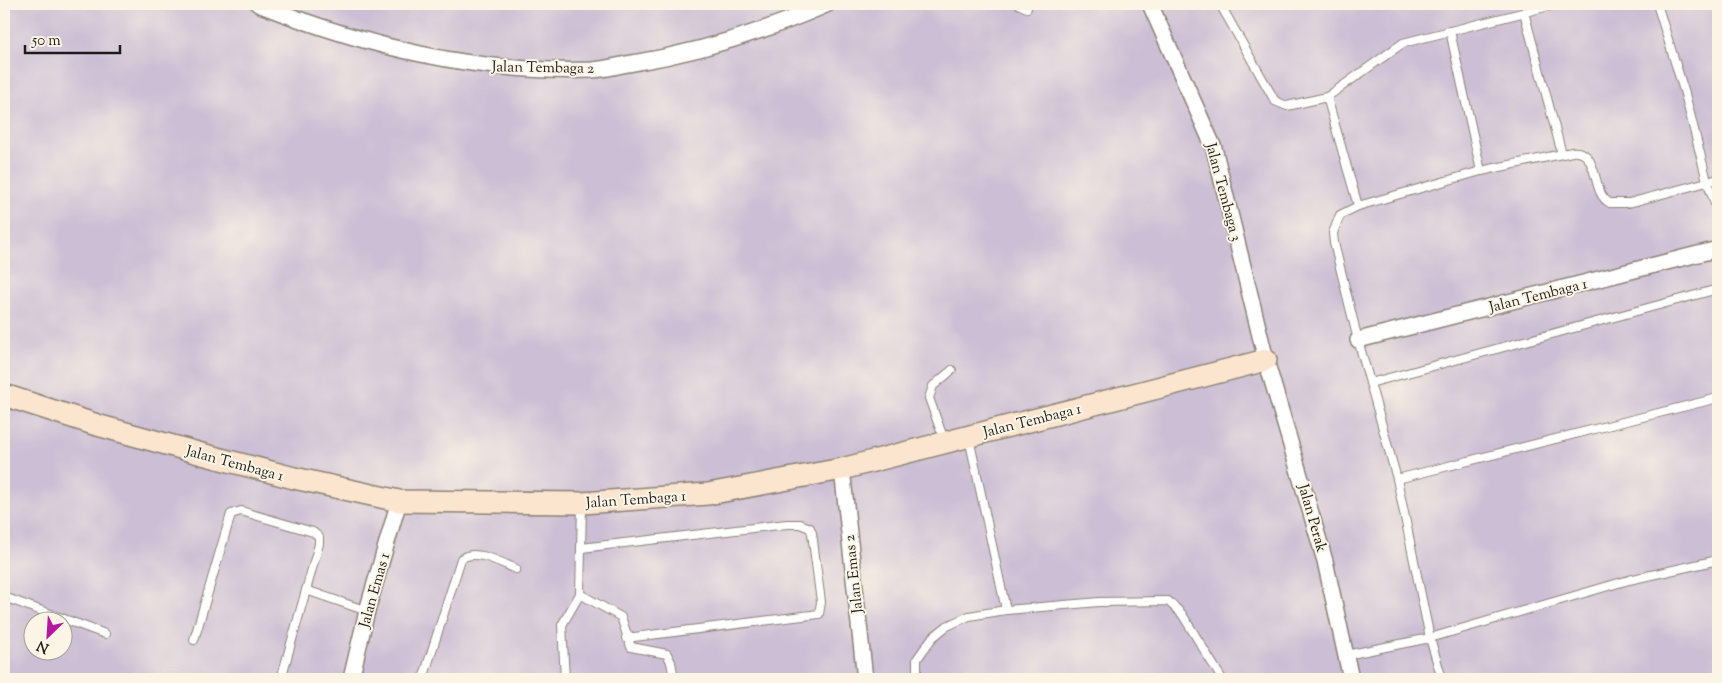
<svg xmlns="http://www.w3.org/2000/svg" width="1722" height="683" viewBox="0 0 1722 683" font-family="'Sorts Mill Goudy',serif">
  <rect width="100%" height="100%" fill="#fcf5e5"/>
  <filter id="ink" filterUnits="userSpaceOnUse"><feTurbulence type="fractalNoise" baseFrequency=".02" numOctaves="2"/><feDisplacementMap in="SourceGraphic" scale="10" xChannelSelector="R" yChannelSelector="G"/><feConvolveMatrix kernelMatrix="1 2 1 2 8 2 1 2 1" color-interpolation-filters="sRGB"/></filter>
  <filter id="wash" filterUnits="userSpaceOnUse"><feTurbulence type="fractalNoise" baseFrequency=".0096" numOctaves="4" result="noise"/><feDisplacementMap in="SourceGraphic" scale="20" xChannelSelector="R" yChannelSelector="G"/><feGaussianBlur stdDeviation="1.12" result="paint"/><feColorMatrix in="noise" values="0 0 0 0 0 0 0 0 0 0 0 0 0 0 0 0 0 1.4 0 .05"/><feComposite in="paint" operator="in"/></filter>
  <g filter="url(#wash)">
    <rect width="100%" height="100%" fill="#f7e8d1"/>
    <!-- industrial -->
    <path fill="#ccbed4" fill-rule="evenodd" d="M4 4H1718V679H4ZM32 620H62V650H32Z"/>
  </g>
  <g filter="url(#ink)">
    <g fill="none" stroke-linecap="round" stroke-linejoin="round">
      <!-- lane casing -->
      <g stroke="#8a8276" stroke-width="10">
        <g id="lane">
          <polyline points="1018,4 1027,8"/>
          <polyline points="1220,4 1275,101 1287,106 1327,97 1403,43 1557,4"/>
          <polyline points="1657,4 1685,94 1707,181 1718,212"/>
          <polyline points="1524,12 1562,154"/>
          <polyline points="1450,31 1481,171"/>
          <polyline points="1327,97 1358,206"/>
          <polyline points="1370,383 1718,289"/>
          <polyline points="969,438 1006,610"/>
          <polyline points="944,440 929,398 933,386 952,370"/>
          <polyline points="1397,479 1718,398"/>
          <polyline points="581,548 787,524 800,524 810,528 812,533 821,602 819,614 626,638"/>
          <polyline points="306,590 367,611"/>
          <polyline points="580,594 621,617 631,647 667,654 671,662 674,679"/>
          <polyline points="4,597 105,634"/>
          <polyline points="194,640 231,514 241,511 313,532 319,537 319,544 281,679"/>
          <polyline points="1346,655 1430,638 1629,580 1718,560"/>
          <path d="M423 679 461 559C475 548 502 563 516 569"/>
          <polyline points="565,679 562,625 580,594 582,505"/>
          <polyline points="917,679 917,659 932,638 947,626 969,616 1006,610 1099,602 1168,601 1182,614 1222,679"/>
          <path d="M1442 679 1430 638 1397 479 1358 340 1334 243 1333 233 1340 215 1358 206 1481 171 1572 152C1601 149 1590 194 1610 203H1629L1718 179"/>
        </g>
      </g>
      <!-- street casing -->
      <g stroke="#8a8276" stroke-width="18">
        <g id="street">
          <path d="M258 4C365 46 476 74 592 70 606 69 620 65 633 63 700 52 766 31 828 4"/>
          <polyline points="1150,4 1214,148 1266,360 1325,561 1351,679"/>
          <polyline points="1358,340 1718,249"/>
          <polyline points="842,469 865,679"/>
          <polyline points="351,679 367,611 399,501"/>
        </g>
      </g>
      <!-- secondary casing -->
      <g stroke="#8a8276" stroke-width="24">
        <polyline id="secondary" points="4,395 97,425 202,454 294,478 399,501 582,503 708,494 842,469 1266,360"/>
      </g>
      <!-- lane -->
      <use href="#lane" stroke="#fff" stroke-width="8"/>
      <!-- street -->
      <use href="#street" stroke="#fff" stroke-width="15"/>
      <!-- secondary -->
      <use href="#secondary" stroke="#fce5cf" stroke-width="21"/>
    </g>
  </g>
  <g text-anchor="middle" stroke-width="4" stroke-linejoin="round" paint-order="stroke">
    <!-- street labels -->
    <g font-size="15" fill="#1c1c1c" stroke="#fcf5e5">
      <text transform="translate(543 67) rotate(1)" y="5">Jalan Tembaga 2</text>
      <text transform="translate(1224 192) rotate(75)" y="5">Jalan Tembaga 3</text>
      <text transform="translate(1538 295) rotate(-14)" y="5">Jalan Tembaga 1</text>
      <text transform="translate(1032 420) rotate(-14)" y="5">Jalan Tembaga 1</text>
      <text transform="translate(235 463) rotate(15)" y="5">Jalan Tembaga 1</text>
      <text transform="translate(636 499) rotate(-4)" y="5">Jalan Tembaga 1</text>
      <text transform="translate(1313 518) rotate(74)" y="5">Jalan Perak</text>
      <text transform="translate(853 574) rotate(-96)" y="5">Jalan Emas 2</text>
      <text transform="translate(374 590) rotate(-74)" y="5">Jalan Emas 1</text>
    </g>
  </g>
  <!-- margin -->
  <rect width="1722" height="683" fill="none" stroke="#fcf5e5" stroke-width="20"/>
  <!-- north arrow -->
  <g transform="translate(48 636) rotate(205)"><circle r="24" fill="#fcf5e5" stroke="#a29e95"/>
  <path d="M0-4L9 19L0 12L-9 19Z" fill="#b5179e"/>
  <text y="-8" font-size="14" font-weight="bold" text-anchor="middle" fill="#1c1c1c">N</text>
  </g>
  <!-- scale -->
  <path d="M25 45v8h95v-8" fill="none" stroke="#1c1c1c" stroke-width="2.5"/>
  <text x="32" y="45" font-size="15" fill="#1c1c1c" stroke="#fcf5e5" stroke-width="4" paint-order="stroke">50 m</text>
</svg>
